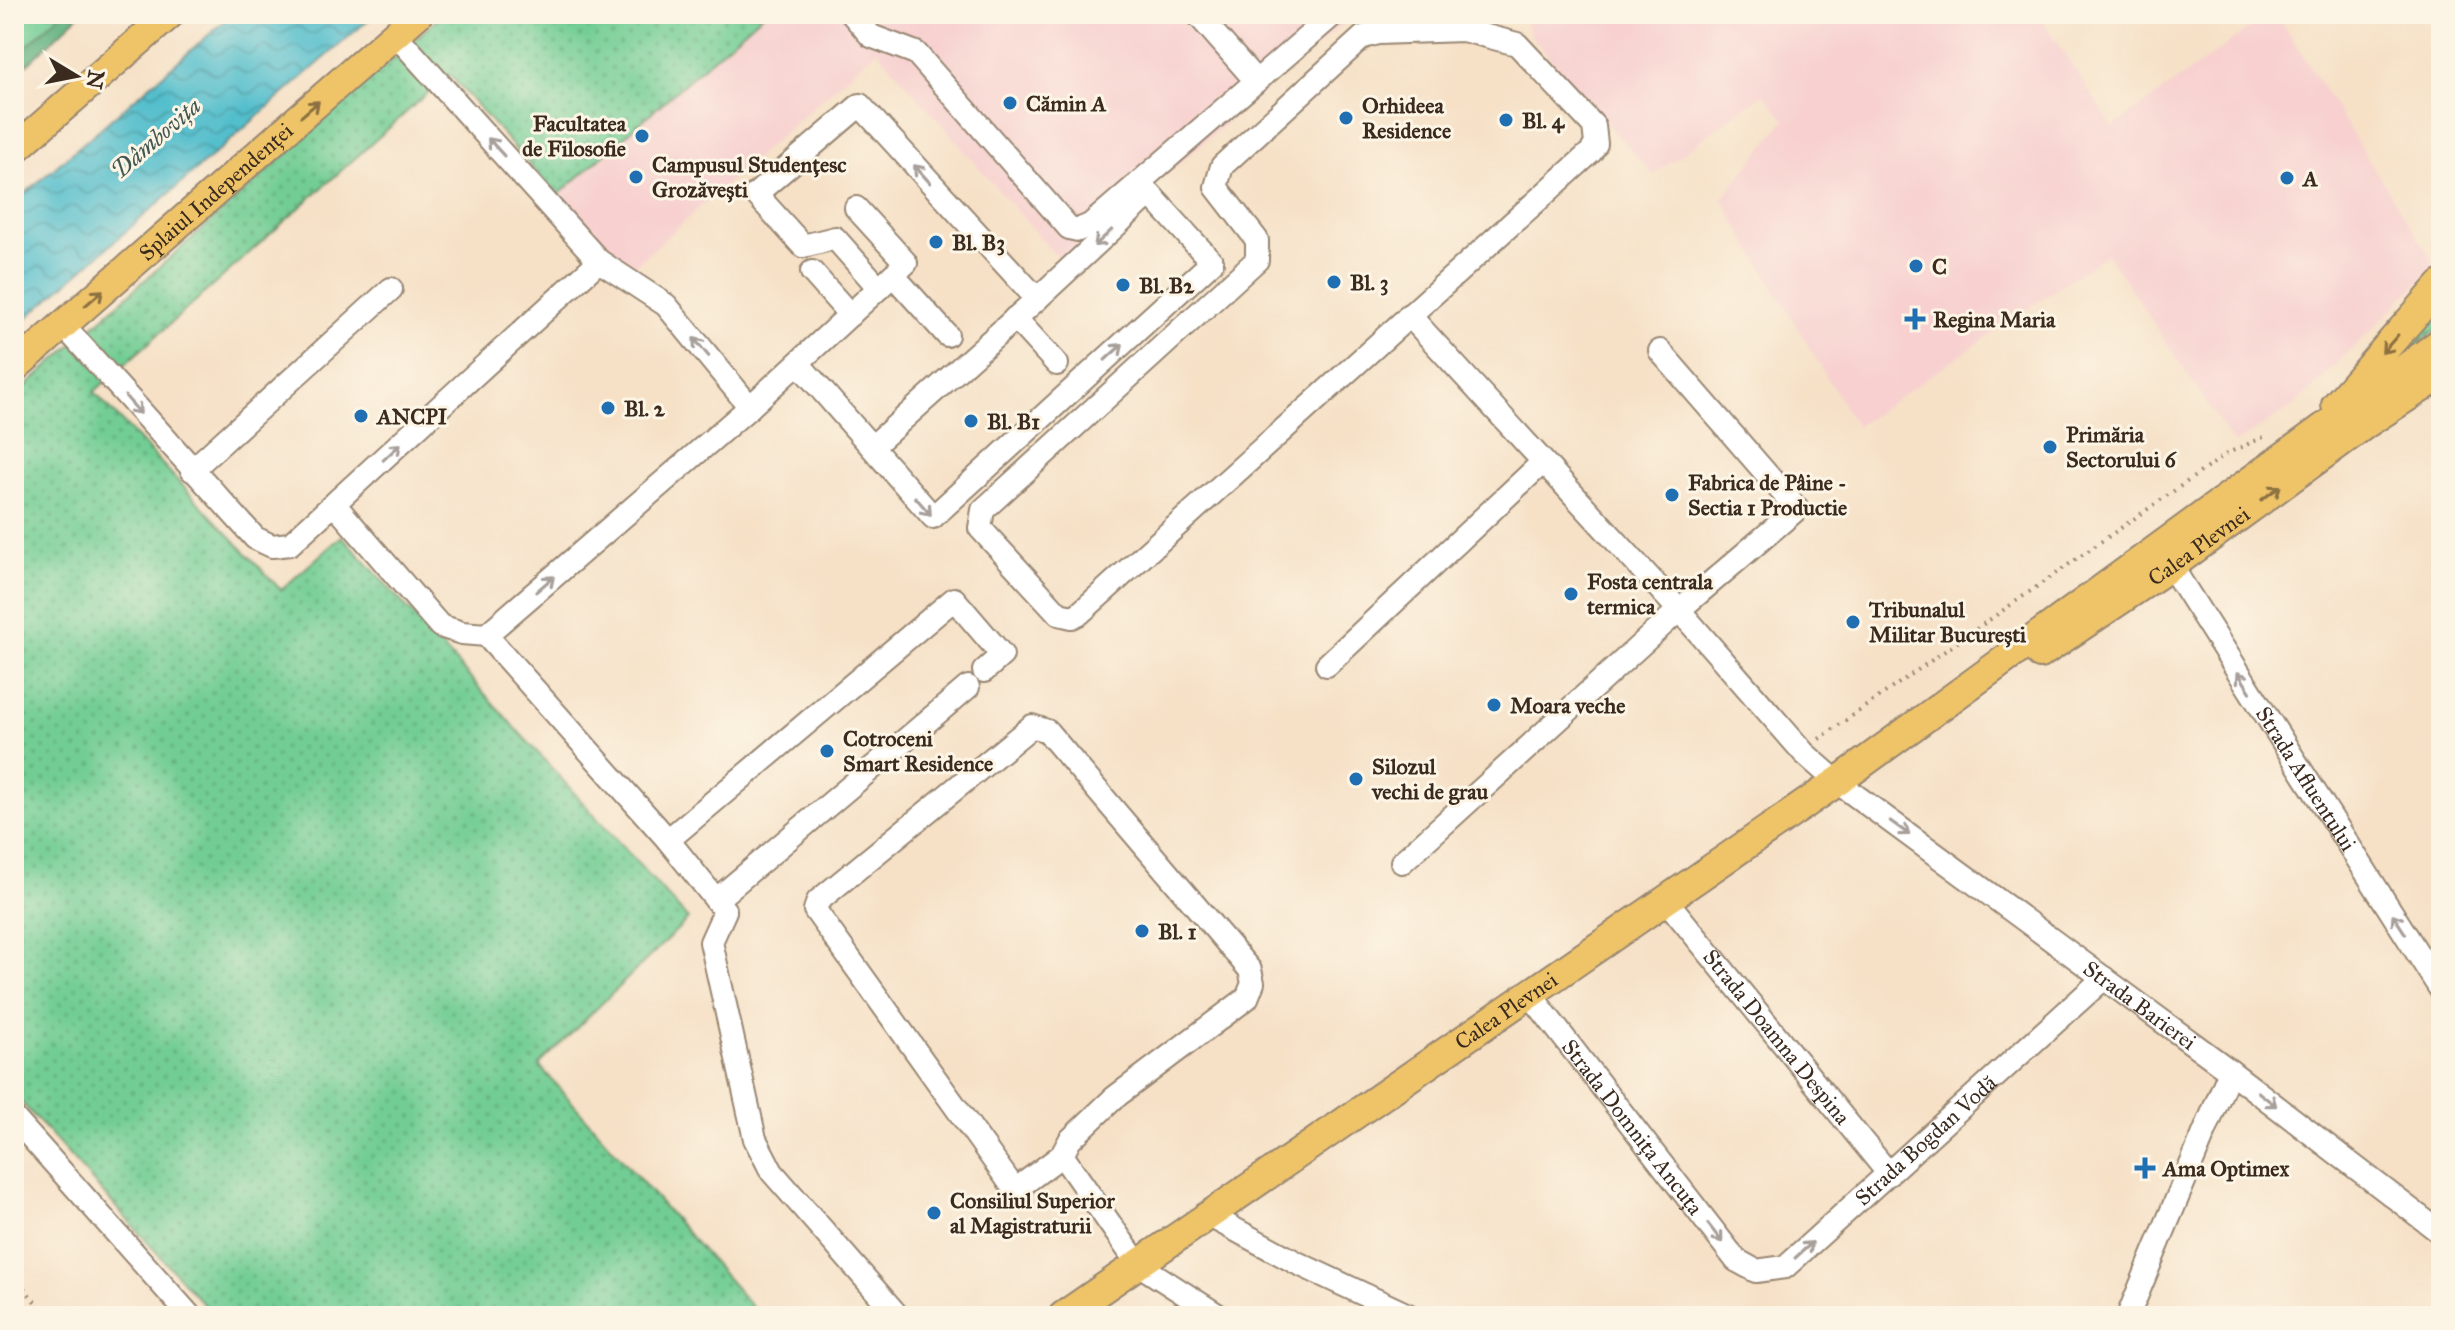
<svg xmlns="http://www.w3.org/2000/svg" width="2455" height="1330" viewBox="0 0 2455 1330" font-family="'IM FELL Great Primer',serif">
  <defs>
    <pattern id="grass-dots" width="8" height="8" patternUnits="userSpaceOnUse" patternTransform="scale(2)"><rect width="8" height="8" fill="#72cd94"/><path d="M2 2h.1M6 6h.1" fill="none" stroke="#5fa778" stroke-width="1.8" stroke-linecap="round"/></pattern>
    <pattern id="forest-firs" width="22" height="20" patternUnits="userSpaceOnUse" patternTransform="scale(2)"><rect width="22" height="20" fill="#5db07e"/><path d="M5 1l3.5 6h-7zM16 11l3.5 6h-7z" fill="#4e8f67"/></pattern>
    <pattern id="water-waves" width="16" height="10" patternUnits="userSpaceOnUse" patternTransform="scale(2)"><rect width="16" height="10" fill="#52becc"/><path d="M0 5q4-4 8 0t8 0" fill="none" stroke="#459ba5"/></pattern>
  </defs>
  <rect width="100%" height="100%" fill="#fcf5e5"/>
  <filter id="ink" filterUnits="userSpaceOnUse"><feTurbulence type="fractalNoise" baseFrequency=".0125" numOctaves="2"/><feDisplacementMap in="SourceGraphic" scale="16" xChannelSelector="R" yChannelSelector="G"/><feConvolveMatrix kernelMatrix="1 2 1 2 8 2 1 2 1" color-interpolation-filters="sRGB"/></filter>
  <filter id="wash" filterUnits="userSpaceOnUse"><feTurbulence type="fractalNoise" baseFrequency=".006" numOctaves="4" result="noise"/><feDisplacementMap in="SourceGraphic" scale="32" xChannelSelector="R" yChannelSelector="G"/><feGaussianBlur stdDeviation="1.8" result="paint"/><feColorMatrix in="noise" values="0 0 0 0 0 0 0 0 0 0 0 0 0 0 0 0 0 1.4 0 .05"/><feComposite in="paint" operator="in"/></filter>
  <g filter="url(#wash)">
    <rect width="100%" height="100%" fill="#f6e1c7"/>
    <!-- built -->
    <g fill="#f7d0cf">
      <polygon points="443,14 1355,14 1062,263 877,50 625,274 416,38"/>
      <polygon points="1522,14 2038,14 2113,127 2269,14 2276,14 2436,266 2294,406 2234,444 2107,254 1856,427 1722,199 1785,120 1763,94 1653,175 1531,36"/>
    </g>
    <!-- grass -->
    <g fill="url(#grass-dots)" stroke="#567c59" stroke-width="2">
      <polygon points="443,14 763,14 557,196 449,74 94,392 281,590 342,536 688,919 539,1065 754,1309 745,1316 214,1316 14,1094 14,397"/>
      <polygon points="2441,309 2441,326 2372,380 2435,314"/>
    </g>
    <!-- forest -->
    <polygon fill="url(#forest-firs)" stroke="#4c6d4e" stroke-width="2" points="14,14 80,14 14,77"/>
    <!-- garden -->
    <polygon fill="#72cd94" stroke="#567c59" stroke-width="2" points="14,14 61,14 14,58"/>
    <!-- water -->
    <polygon fill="url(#water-waves)" stroke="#467475" stroke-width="2" points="233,14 375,14 14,329 14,203"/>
  </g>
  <g filter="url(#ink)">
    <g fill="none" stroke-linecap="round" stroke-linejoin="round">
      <!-- minor casing -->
      <g stroke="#988672" stroke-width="26">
        <g id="minor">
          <polyline points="852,14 871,36 916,53 1069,228 1078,230 1090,225 1334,14"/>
          <polyline points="1202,14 1199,16 1256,81"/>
          <polygon points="1463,30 1517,44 1594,126 1596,144 1591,152 1080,613 1072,617 1059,614 980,528 983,510 1257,260 1257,240 1216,187 1222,166 1363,37 1378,33"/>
          <polyline points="395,34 599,261 666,305 750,407"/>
          <polyline points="812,272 850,315"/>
          <polyline points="893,275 947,335"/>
          <path id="s1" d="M1409 315 1679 610 1804 753 1837 782 2230 1071 2441 1233"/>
          <polyline points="1015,318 1057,364"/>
          <polyline points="63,325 255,538 272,546 290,544 599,261"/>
          <polyline points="798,363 933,517 1212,262 1150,194 1037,299 860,105 756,194 803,246 835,238 879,288"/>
          <polyline points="872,447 1037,299"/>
          <polyline points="192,470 391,289"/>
          <polyline points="335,505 440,626 462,633 486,635 668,840 725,911 711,942 755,1139 772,1172 898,1316"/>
          <path id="s2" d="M2171 566 2441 990"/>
          <polyline points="486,635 750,407 906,263 856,208"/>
          <polyline points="1327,665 1543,462"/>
          <polygon points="1032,726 1047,731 1250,970 1253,983 1247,998 1114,1098 1070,1140 1062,1155 1015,1190 815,910 818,901"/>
          <polyline points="668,840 954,599 1002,655 984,671"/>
          <polyline points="1402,862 1679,610 1797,509 1660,351"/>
          <polyline points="716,900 968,687"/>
          <path id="s3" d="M1666 900 1889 1174"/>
          <path id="s4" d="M1530 994 1736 1260 1756 1271 1785 1267 2104 978"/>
          <polyline points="14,1118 190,1316"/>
          <polyline points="1062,1155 1138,1264 1219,1316"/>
          <polyline points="1208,1215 1297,1263 1410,1316"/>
          <polyline points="2128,1316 2230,1071"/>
        </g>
      </g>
      <!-- major casing -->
      <g stroke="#988672" stroke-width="32">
        <g id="major">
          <polyline points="14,150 170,14"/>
          <path id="s5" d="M14 368 418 14"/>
          <polyline points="2336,405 2441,285"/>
          <path id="s6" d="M2040 654 2171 566 2367 423 2441 375"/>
          <path id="s7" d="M1063 1316 1837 782 2441 342"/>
        </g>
      </g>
      <!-- path -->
      <g stroke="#988672" stroke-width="4" stroke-dasharray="2 6" stroke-linecap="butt">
        <polyline points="1819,739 2228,453 2268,435"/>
        <polyline points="14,1275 46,1316"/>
      </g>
      <!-- minor -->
      <use href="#minor" stroke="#fff" stroke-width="22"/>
      <!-- major -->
      <use href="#major" stroke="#efc469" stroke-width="28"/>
    </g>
    <!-- one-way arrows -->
    <defs><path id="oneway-shaft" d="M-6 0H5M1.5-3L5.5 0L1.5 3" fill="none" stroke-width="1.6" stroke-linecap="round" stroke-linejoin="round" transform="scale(2)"/></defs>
    <g stroke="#8c6f40">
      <use href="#oneway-shaft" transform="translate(310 109) rotate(-41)"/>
      <use href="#oneway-shaft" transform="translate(94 298) rotate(-41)"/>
      <use href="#oneway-shaft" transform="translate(2390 344) rotate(131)"/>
      <use href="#oneway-shaft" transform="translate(2271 493) rotate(-36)"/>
    </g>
    <g stroke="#a79f9a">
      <use href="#oneway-shaft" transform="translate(496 147) rotate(-132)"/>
      <use href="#oneway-shaft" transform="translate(922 174) rotate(-132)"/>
      <use href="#oneway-shaft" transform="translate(1103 238) rotate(137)"/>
      <use href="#oneway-shaft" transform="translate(701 347) rotate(-130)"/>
      <use href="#oneway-shaft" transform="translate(1114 352) rotate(-42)"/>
      <use href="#oneway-shaft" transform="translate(133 405) rotate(49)"/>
      <use href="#oneway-shaft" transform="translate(392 452) rotate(-43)"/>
      <use href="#oneway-shaft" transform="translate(923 506) rotate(49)"/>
      <use href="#oneway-shaft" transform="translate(545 584) rotate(-41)"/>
      <use href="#oneway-shaft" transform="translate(2244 682) rotate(-123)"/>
      <use href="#oneway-shaft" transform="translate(1900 828) rotate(36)"/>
      <use href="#oneway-shaft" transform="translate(2399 924) rotate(-123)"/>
      <use href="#oneway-shaft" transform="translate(2267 1099) rotate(38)"/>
      <use href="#oneway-shaft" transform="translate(1715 1233) rotate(52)"/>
      <use href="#oneway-shaft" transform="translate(1804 1250) rotate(-42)"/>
    </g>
  </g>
  <!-- markers -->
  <g fill="#1f6fb2" stroke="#fcf5e5" stroke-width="3">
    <circle cx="1010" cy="103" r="8"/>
    <circle cx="1346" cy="118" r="8"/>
    <circle cx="1506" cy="120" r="8"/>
    <circle cx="642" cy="136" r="8"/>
    <circle cx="636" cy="177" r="8"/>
    <circle cx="2287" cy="178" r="8"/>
    <circle cx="936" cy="242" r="8"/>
    <circle cx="1916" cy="266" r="8"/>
    <circle cx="1334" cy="282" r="8"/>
    <circle cx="1123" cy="285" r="8"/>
    <path d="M1911 307h8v8h8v8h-8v8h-8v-8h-8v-8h8z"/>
    <circle cx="608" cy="408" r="8"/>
    <circle cx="361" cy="416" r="8"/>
    <circle cx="971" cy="421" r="8"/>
    <circle cx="2050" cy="447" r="8"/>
    <circle cx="1672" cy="495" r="8"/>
    <circle cx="1571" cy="594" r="8"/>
    <circle cx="1853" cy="622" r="8"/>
    <circle cx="1494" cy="705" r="8"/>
    <circle cx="827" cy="751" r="8"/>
    <circle cx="1356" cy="779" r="8"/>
    <circle cx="1142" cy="931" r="8"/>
    <path d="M2141 1156h8v8h8v8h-8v8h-8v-8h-8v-8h8z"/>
    <circle cx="934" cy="1213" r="8"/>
  </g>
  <g text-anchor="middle" stroke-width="6" stroke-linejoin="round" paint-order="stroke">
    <!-- poi labels -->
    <g font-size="22" font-weight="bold" fill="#3b2a1e" stroke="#fcf5e5" text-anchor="start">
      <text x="1026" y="111">Cămin A</text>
      <text x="1362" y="113">Orhideea<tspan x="1362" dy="25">Residence</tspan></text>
      <text x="1522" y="128">Bl. 4</text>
      <text x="626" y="131" text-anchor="end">Facultatea<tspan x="626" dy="25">de Filosofie</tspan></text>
      <text x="652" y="172">Campusul Studențesc<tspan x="652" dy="25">Grozăvești</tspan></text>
      <text x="2303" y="186">A</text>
      <text x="952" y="250">Bl. B3</text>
      <text x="1932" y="274">C</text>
      <text x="1350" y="290">Bl. 3</text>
      <text x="1139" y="293">Bl. B2</text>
      <text x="1933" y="327">Regina Maria</text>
      <text x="624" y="416">Bl. 2</text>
      <text x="377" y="424">ANCPI</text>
      <text x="987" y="429">Bl. B1</text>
      <text x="2066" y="442">Primăria<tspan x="2066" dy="25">Sectorului 6</tspan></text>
      <text x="1688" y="490">Fabrica de Pâine -<tspan x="1688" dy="25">Sectia 1 Productie</tspan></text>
      <text x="1587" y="589">Fosta centrala<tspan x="1587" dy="25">termica</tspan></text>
      <text x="1869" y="617">Tribunalul<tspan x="1869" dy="25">Militar București</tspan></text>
      <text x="1510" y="713">Moara veche</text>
      <text x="843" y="746">Cotroceni<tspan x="843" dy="25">Smart Residence</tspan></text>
      <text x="1372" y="774">Silozul<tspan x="1372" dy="25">vechi de grau</tspan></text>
      <text x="1158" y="939">Bl. 1</text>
      <text x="2163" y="1176">Ama Optimex</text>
      <text x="950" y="1208">Consiliul Superior<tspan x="950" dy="25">al Magistraturii</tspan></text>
    </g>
    <!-- street labels -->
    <g font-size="22" fill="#3b2a1e" stroke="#fcf5e5">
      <text dy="8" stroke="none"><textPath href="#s5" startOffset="268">Splaiul Independenței</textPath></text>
      <text dy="8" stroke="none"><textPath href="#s6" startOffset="192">Calea Plevnei</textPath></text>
      <text dy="8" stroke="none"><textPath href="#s2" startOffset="252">Strada Afluentului</textPath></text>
      <text dy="8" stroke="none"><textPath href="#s1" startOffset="1010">Strada Barierei</textPath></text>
      <text dy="8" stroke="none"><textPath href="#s7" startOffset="538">Calea Plevnei</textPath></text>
      <text dy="8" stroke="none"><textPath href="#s3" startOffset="176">Strada Doamna Despina</textPath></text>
      <text dy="8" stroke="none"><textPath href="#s4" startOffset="168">Strada Domnița Ancuța</textPath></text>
      <text dy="8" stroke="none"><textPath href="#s4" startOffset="578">Strada Bogdan Vodă</textPath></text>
    </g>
    <!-- water labels -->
    <g font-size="24" font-style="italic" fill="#425652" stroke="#fcf5e5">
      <text transform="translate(156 138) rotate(-41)" y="8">Dâmbovița</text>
    </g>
  </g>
  <!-- margin -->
  <rect width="2455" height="1330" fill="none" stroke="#fcf5e5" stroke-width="48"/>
  <!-- north arrow -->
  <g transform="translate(76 76) rotate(100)" stroke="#fcf5e5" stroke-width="6" paint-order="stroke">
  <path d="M0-6L14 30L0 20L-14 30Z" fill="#3b2a1e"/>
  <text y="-12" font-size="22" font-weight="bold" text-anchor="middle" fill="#3b2a1e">N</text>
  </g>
</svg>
